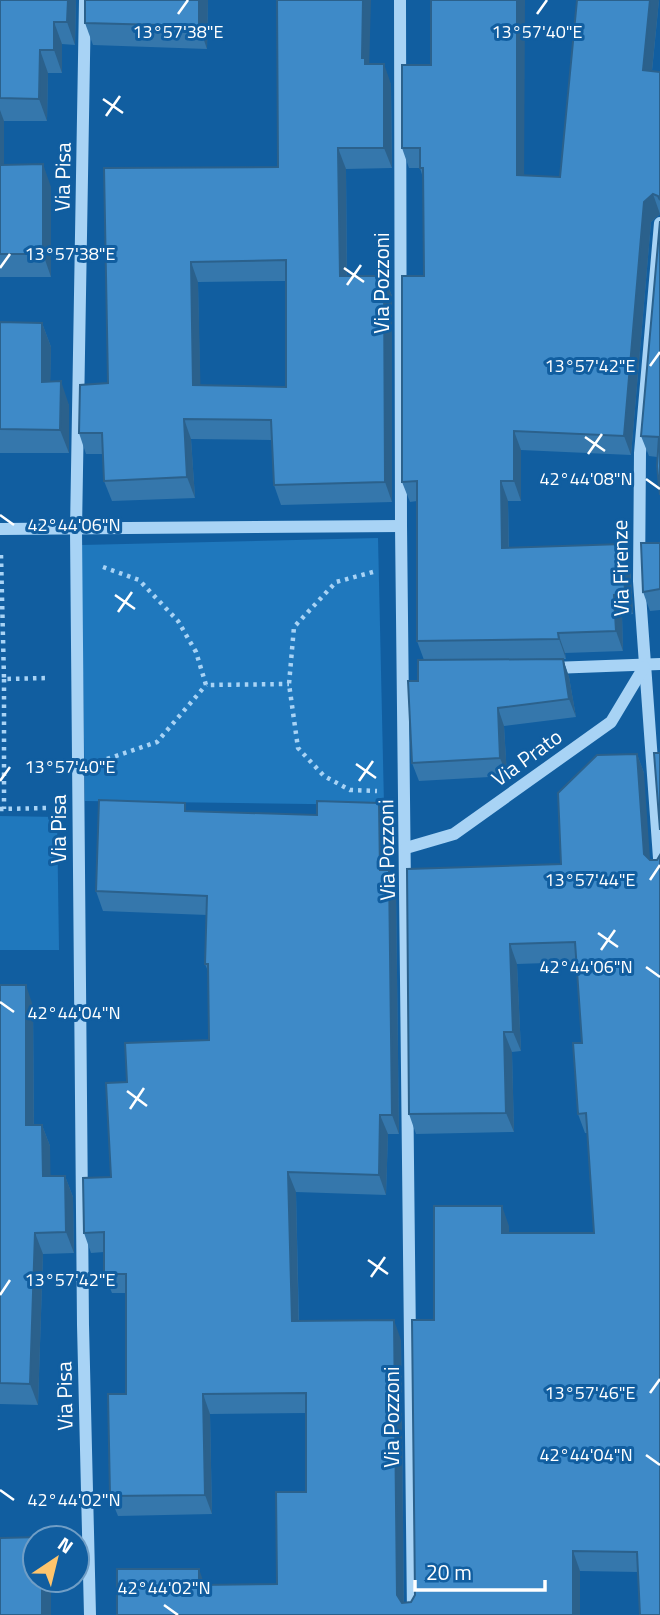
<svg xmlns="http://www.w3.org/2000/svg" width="660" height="1615" viewBox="0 0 660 1615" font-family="'Titillium Web',sans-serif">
  <rect width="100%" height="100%" fill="#115ea0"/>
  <!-- green -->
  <g fill="#1f78bd">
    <polygon points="378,538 384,805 85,801 81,545"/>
    <polygon points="0,816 57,817 59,950 0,950"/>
  </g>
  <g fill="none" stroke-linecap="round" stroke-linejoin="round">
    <!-- path -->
    <g stroke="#a8d3f5" stroke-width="4.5" stroke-dasharray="3.5 5" stroke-linecap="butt">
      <polyline points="1,555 4,679 49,678"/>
      <polyline points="103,567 139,580 178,621 196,652 206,685 289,684"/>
      <polyline points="373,572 336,582 294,627 289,684 298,748 324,776 350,790 377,791"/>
      <polyline points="4,679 4,809"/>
      <polyline points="107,759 157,742 206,685"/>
      <polyline points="0,809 47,808"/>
    </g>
    <!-- minor -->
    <g stroke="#a8d3f5" stroke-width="12">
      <polyline points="85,0 76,530 83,1325 90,1615"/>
      <polyline points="400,0 401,526 413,1615"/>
      <polyline points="660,223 640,453 639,581 660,872"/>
      <polyline points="0,529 401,526"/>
      <polyline points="552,668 660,664"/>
      <polyline points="406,848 454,834 611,722 644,667"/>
    </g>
  </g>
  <!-- wall -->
  <g fill="#3577ac" fill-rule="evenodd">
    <polygon points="0,0 76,0 75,45 62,44 62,73 48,73 47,121 4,121 4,165 51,187 51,277 0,277"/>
    <polygon points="208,0 207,49 93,45 85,23"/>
    <polygon points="659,0 652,71 660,72 660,214 651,222 631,455 521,450 521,501 508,501 509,548 630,564 633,614 622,615 623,651 565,653 566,659 563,659 569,677 576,717 504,726 507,776 419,781 412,763 418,681 424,660 417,641 417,501 410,502 402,482 424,276 423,178 420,168 409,168 402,148 402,65 524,175 560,177"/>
    <path d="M370 64 391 84 392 168 346 169 347 276H384L392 296V502L281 505 274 485 272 440 191 439 195 498 112 501 104 481 103 454H86L79 433 108 383 104 168 278 167ZM286 281V387L200 386 198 282Z"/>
    <polygon points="660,221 660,495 657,457 649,456 641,436"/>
    <polygon points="0,322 42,323 51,347 50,382 69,405 69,453 0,453"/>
    <polygon points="660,543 660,610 650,611 643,592"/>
    <polygon points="637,754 644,773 638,1572 580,1571 580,1615 117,1615 205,1585 277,1584 306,1492 306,1413 210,1414 212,1514 118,1516 110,1496 126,1394 126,1293 112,1293 104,1274 104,1252 91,1253 84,1233 111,1177 127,1082 209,1040 208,971 205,964 207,915 103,911 96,891 188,811 317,815 379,803 386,823 387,870 389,870 396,890 399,1134 388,1134 386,1195 296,1192 299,1321 401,1340 404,1603 411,1602 415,1595 434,1320 509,1226 509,1233 594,1233 587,1133 585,1133 578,1114 582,1043 576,962 517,964 521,1051 512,1052 514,1132 416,1134 409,1114 407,869 561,864"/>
    <polygon points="0,985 33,1006 34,1125 42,1125 50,1146 50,1176 65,1176 73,1197 74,1253 43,1254 38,1405 0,1404"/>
  </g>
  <!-- shaded-wall -->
  <g fill="#2b618c">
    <polygon points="68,0 76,0 75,45 67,22"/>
    <polygon points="199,0 208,0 207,49 199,26"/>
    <polygon points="363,0 371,0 369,71 362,58"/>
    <polygon points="517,0 525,0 524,195 517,175"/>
    <polygon points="650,0 659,0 650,90 643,70"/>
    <polygon points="54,22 62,44 62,73 54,50"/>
    <polygon points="40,50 48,73 47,121 39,99"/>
    <polygon points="384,64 391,84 392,168 384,148"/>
    <polygon points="0,110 4,121 4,187 0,176"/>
    <polygon points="338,148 346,169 347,296 340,276"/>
    <polygon points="43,164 51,187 51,277 43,254"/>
    <polygon points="653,194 660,214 651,222 631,455 624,436 644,202"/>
    <polygon points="191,262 198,282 201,406 193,385"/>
    <polygon points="384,276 392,296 392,502 385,482"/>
    <polygon points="42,323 51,347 50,406 42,382"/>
    <polygon points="61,381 69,405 69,453 60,430"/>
    <polygon points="184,419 191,439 195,498 187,477"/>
    <polygon points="514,431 521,450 521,501 514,481"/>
    <polygon points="501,481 508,501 509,568 502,548"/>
    <polygon points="623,544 630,564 633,614 625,594"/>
    <polygon points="614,595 622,615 623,651 616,631"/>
    <polygon points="558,633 565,653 566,659 559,639"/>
    <polygon points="563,659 569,677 576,717 569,699"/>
    <polygon points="498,708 504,726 507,776 500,758"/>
    <polygon points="637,754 644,773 651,873 644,854"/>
    <polygon points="379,803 386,823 387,890 380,870"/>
    <polygon points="389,870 396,890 399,1134 392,1115"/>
    <polygon points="510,944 517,964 521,1051 513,1032"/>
    <polygon points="26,985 33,1006 34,1147 26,1125"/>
    <polygon points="504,1032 512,1052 514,1132 506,1113"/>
    <polygon points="380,1115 388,1134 386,1195 379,1175"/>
    <polygon points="42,1125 50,1146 51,1198 43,1176"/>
    <polygon points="288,1172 296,1192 299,1341 292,1321"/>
    <polygon points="65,1176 73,1197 74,1253 66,1232"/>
    <polygon points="502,1206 509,1226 509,1252 502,1233"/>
    <polygon points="35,1233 43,1254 38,1405 30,1384"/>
    <polygon points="394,1320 401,1340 404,1615 397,1595"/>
    <polygon points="203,1394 210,1414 212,1514 205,1495"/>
    <polygon points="573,1551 580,1571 580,1615 573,1615"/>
    <polygon points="199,1569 206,1589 199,1585"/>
    <rect x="42" y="1580" width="9" height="35"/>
  </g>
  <!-- building -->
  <g fill="#3e8ac8" stroke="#2b618c" stroke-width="2" fill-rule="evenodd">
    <polygon points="0,0 68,0 67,22 54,22 54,50 40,50 39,99 0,98"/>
    <polygon points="85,0 199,0 199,26 85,23"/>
    <path d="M277 0H363L362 58H365V64H384V148H338L340 276H384L385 482 274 485 271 420 184 419 187 477 104 481 102 433H79L80 385 108 383 104 168 278 167ZM286 260V387L193 385 191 262Z"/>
    <polygon points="431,0 517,0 517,175 560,177 577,0 650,0 643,70 660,72 660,200 658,196 653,194 644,202 624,436 514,431 514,481 501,481 502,548 623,544 625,594 614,595 616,631 558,633 559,639 417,641 417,481 402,482 402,276 424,276 423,168 420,168 420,148 402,148 402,65 431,65"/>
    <polygon points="43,164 43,254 0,254 0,165"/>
    <polygon points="660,221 660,495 657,466 659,437 641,436"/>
    <polygon points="0,322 42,323 42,382 61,381 60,430 0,429"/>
    <polygon points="641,543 660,543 660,589 643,592"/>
    <polygon points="563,659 569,699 498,708 500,758 412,763 408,681 418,681 418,660"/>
    <polygon points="654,753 660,753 660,830"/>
    <polygon points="637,754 644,854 650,860 657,860 660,855 660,1615 640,1615 637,1552 573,1551 573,1615 117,1615 117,1569 199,1569 199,1585 277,1584 276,1492 306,1492 306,1393 203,1394 205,1495 110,1496 108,1394 126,1394 126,1274 104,1274 104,1232 84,1233 83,1178 111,1177 106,1083 127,1082 125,1043 209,1040 208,964 205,964 207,896 96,891 99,800 185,803 185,811 317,815 317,801 379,803 380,870 389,870 392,1115 380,1115 379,1175 288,1172 292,1321 394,1320 397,1595 402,1603 411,1602 415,1595 412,1320 434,1320 434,1206 502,1206 502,1233 594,1233 586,1113 578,1114 573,1043 582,1043 575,942 510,944 513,1032 504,1032 506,1113 409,1114 407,869 561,864 558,793 597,755"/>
    <polygon points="0,985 26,985 26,1125 42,1125 43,1176 65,1176 66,1232 35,1233 30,1384 0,1383"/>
    <polygon points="42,1537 35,1538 35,1580 42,1580 42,1615 0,1615 0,1538"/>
  </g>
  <!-- ticks -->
  <path fill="none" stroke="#fff" stroke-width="2.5" d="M178 14 188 0M537 14 547 0M103 99 123 113M106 116 120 96M0 268 10 254M344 268 364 282M347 285 361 265M650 366 660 352M585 437 605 451M588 454 602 434M646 479 660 489M0 515 14 525M115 595 135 609M118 612 132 592M356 764 376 778M0 781 10 767M359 781 373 761M650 880 660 865M598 933 618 947M601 950 615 930M646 967 660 977M0 1002 14 1012M127 1091 147 1106M130 1109 144 1088M368 1260 388 1274M371 1277 385 1257M0 1295 10 1280M650 1393 660 1379M646 1455 660 1465M0 1490 14 1500M164 1605 178 1615"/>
  <g text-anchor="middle" stroke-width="6" stroke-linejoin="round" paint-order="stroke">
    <!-- street labels -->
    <g font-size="21" fill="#fff" stroke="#115ea0">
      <text transform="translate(63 177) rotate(-89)" y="7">Via Pisa</text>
      <text transform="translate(382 283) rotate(-90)" y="7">Via Pozzoni</text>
      <text transform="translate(621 568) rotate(-91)" y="7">Via Firenze</text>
      <text transform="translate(527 758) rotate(-36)" y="7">Via Prato</text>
      <text transform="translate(59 829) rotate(-90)" y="7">Via Pisa</text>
      <text transform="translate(387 850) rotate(-91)" y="7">Via Pozzoni</text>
      <text transform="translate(65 1396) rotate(-91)" y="7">Via Pisa</text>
      <text transform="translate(392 1417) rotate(-90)" y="7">Via Pozzoni</text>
    </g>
  </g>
  <g font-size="18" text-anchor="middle" fill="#fff" stroke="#115ea0" stroke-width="6" stroke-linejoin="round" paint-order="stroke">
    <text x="178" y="38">13°57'38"E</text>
    <text x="537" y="38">13°57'40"E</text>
    <text x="70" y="260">13°57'38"E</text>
    <text x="590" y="372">13°57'42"E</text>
    <text x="586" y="485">42°44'08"N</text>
    <text x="74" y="531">42°44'06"N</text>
    <text x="70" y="773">13°57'40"E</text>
    <text x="590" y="886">13°57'44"E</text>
    <text x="586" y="973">42°44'06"N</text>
    <text x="74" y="1019">42°44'04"N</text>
    <text x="70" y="1286">13°57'42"E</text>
    <text x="590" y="1399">13°57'46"E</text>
    <text x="586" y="1461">42°44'04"N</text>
    <text x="74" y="1506">42°44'02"N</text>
    <text x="164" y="1594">42°44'02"N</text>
  </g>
  <!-- north arrow -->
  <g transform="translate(56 1559) rotate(35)"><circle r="33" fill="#115ea0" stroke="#709ec6" stroke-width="2"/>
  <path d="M0-5L12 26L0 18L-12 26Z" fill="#ffc56c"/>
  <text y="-10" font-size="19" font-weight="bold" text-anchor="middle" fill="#ffffff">N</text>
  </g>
  <!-- scale -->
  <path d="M415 1580v10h130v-10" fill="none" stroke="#ffffff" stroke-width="3.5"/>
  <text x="426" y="1580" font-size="21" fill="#ffffff" stroke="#115ea0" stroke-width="5" paint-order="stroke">20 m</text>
</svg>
